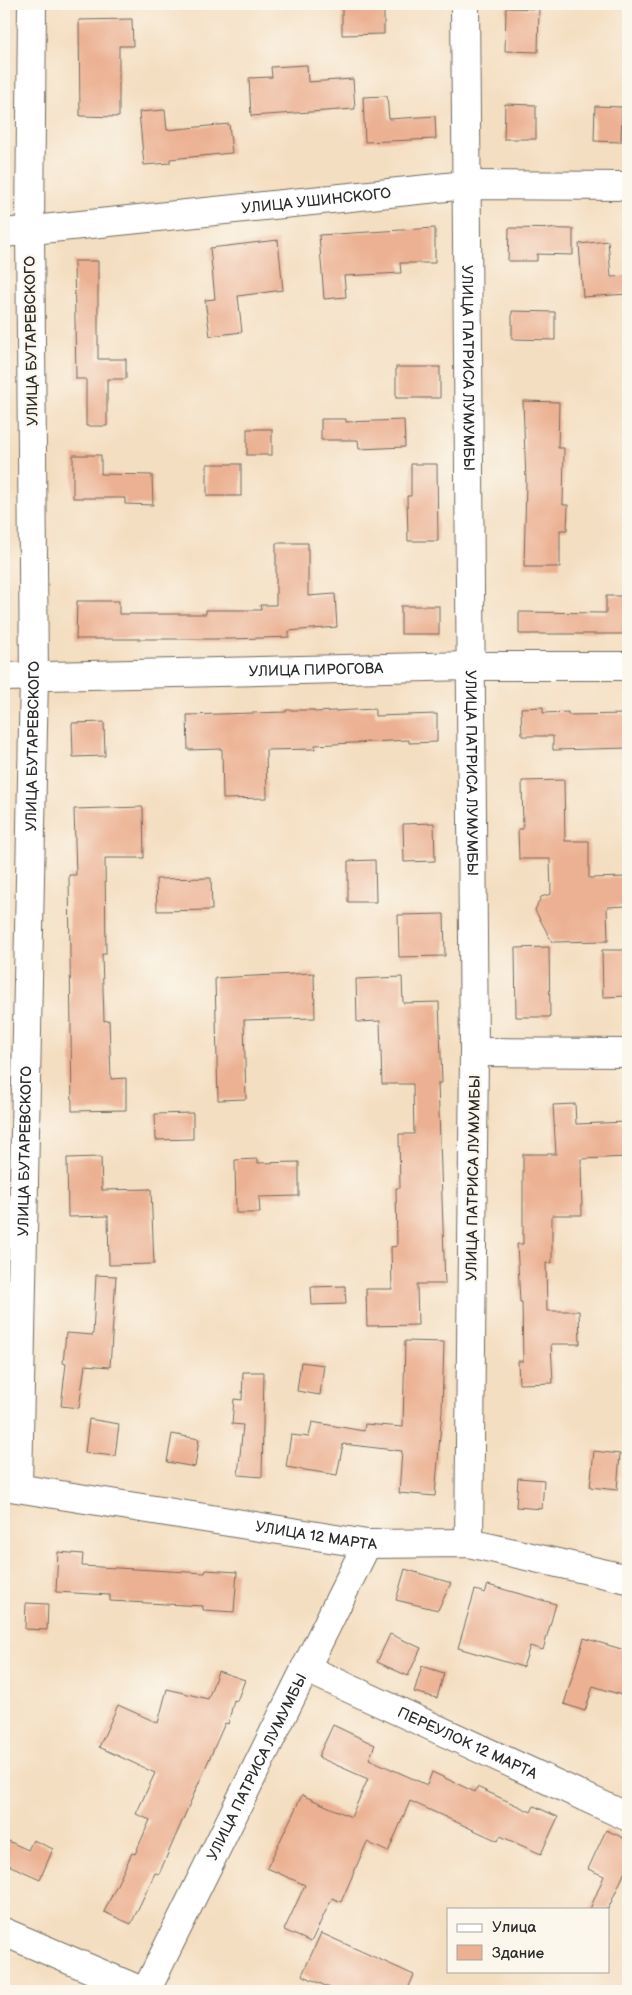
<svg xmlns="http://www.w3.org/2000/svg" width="632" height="1995" viewBox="0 0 632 1995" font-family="'Balsamiq Sans',sans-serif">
  <rect width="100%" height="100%" fill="#fbf7ec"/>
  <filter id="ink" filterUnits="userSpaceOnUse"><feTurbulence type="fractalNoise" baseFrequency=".02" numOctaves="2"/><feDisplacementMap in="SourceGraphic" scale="10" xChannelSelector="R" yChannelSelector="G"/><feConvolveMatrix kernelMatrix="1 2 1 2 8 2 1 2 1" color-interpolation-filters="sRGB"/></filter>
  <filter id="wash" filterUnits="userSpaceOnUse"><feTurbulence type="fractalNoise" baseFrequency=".0096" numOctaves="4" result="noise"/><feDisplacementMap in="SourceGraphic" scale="20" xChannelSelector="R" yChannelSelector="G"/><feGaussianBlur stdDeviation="1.12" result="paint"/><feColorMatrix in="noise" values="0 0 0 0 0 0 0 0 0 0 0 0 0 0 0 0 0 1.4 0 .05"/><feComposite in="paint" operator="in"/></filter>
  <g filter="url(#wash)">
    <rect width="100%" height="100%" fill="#f4dec1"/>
    <g id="blocks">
      <!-- building -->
      <g fill="#ecb193">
        <polygon points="342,4 384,4 384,34 342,35"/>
        <polygon points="506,8 539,9 538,52 505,51"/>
        <polygon points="132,19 133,46 119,46 119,117 80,116 79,20"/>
        <polygon points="307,65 308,82 353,79 355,109 251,116 249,78 272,77 271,67"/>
        <polygon points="387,96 389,119 435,116 436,139 365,142 363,97"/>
        <polygon points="505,104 536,105 536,139 504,139"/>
        <polygon points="595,106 622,107 621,142 594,141"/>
        <polygon points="165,110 167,130 229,124 232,153 170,159 170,163 144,165 139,112"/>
        <polygon points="435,228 435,263 400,263 401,273 344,276 346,297 324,299 319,235"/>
        <polygon points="509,228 573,229 573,255 537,254 537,261 508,261"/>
        <polygon points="278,240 283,290 238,296 242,332 210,336 205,300 215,299 210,248"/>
        <polygon points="608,241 611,277 628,276 628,294 583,297 579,244"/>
        <polygon points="74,261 98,261 98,359 126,359 126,379 107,379 107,426 86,426 86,379 76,379"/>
        <polygon points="512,311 555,312 555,340 512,339"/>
        <rect x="396" y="367" width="44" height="31"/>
        <polygon points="523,401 559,402 558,448 564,448 563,505 568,505 567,530 560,530 560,567 524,567 526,481"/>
        <polygon points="321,419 346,419 346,422 404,420 405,447 359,449 358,440 321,440"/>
        <rect x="247" y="429" width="25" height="26"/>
        <polygon points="73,455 101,455 101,474 152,475 153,505 125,504 125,498 73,498"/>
        <rect x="207" y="464" width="34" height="32"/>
        <polygon points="411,464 437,464 438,541 408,541 407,496 411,496"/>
        <polygon points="276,543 308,543 308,596 335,594 337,627 289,631 289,637 233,639 76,639 77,601 119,601 119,614 206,614 206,610 261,610 260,605 276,605"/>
        <polygon points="606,596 628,596 628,634 519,634 519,612 606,613"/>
        <rect x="401" y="606" width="38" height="28"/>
        <polygon points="543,707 543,713 568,712 568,715 628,714 628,748 553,750 553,736 522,736 521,708"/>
        <polygon points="375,709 375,716 437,714 437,742 409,743 409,740 315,745 315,749 266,750 267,798 223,799 222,749 188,750 187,715 286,712 286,710 314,710 314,712"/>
        <polygon points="104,722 105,756 73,757 72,723"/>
        <polygon points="564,780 565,841 589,841 589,878 628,877 628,906 607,907 608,941 552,942 535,910 541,897 551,894 550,859 519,859 518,829 523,829 522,781"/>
        <polygon points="143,807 144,858 105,858 106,954 102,954 104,1021 109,1020 111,1079 126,1078 126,1110 72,1111 69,875 76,875 74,809"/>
        <polygon points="434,823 435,861 404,862 403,824"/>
        <polygon points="375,860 376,902 348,902 348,861"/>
        <polygon points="211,878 212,910 157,911 156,879"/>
        <polygon points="444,914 445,956 399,957 398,915"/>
        <polygon points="549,947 550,1017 516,1017 515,948"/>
        <polygon points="602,950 628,950 628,996 603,997"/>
        <polygon points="314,973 315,1018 244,1020 246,1099 218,1100 215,978"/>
        <polygon points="402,977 403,1003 439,1002 442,1083 438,1083 445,1284 417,1284 418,1325 367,1326 366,1289 392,1289 391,1247 397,1246 396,1188 400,1188 399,1134 414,1134 413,1084 382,1084 380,1021 357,1022 356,979"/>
        <polygon points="575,1104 576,1124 628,1122 628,1157 581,1159 582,1215 552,1215 552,1263 546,1263 547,1311 579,1311 580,1344 551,1344 553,1383 519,1384 518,1361 523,1361 522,1302 520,1302 517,1244 523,1244 523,1154 556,1154 553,1105"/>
        <polygon points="193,1113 193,1139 156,1140 155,1114"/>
        <polygon points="101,1157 102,1190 151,1189 154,1264 109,1265 108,1216 68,1217 67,1158"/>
        <polygon points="258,1159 258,1163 299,1162 299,1196 259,1197 260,1213 236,1213 235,1160"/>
        <polygon points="96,1275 116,1276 110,1367 85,1365 79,1408 61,1406 66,1364 63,1363 66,1333 93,1335"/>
        <polygon points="345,1286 346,1304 312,1305 311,1287"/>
        <polygon points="405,1341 444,1342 442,1411 435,1496 399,1493 402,1451 343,1444 337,1475 286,1467 291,1435 309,1437 312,1422 364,1431 365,1424 403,1427"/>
        <polygon points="301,1362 324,1365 320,1395 297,1391"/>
        <polygon points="243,1372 264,1372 262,1477 238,1475 243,1425 232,1424 234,1399 242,1400"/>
        <polygon points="89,1419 119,1424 115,1456 85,1453"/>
        <polygon points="172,1434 199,1439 195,1467 167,1462"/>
        <polygon points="594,1451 620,1454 617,1490 590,1487"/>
        <polygon points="518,1478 544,1480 542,1509 516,1507"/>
        <polygon points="58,1552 83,1554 82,1566 205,1573 206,1570 237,1572 234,1612 203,1610 203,1606 110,1601 110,1595 56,1592"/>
        <polygon points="405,1569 451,1583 438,1610 396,1600"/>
        <polygon points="488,1585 556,1604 543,1650 530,1646 523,1667 458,1648 475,1590 485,1593"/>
        <polygon points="26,1603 48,1604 47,1630 25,1629"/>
        <polygon points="390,1634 421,1648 408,1676 377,1662"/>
        <polygon points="584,1638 628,1651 628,1697 593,1686 585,1711 564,1704"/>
        <polygon points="422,1666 444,1673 437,1698 414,1692"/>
        <polygon points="218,1671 245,1680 237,1701 234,1700 228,1724 225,1723 159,1874 155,1873 131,1924 104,1912 132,1853 135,1854 150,1820 136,1814 155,1773 99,1747 118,1705 158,1723 167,1689 208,1699"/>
        <polygon points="333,1725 375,1745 369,1759 427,1785 432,1772 475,1792 477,1787 531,1812 534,1806 558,1817 541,1854 500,1836 498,1841 410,1801 388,1852 367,1842 341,1902 332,1898 311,1942 284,1930 305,1885 267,1868 302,1795 351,1817 368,1779 318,1757"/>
        <polygon points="606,1830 628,1840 628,1865 608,1909 590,1909 604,1876 588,1869"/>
        <polygon points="4,1839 28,1850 33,1840 53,1849 40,1879 4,1863"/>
        <polygon points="321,1933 414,1975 407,1991 336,1991 302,1975"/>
      </g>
    </g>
  </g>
  <g filter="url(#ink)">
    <use href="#blocks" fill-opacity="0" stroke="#716a60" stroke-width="1"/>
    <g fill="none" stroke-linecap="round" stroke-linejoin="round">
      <!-- minor casing -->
      <g stroke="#716a60" stroke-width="30">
        <g id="minor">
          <path id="s1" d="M465 4 474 1052 469 1543"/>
          <path id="s2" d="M4 233 466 185 628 186"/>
          <path id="s3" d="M4 677 470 666H628"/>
          <polyline points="474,1052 628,1053"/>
          <path id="s4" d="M4 1486 367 1544 469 1543 628 1579"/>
          <path id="s5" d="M18 1487 34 676 30 229 32 4"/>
          <path id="s6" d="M305 1668 628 1817"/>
          <polyline points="4,1932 142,1991"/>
          <path id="s7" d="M146 1991 367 1544"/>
        </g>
      </g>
      <!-- minor -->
      <use href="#minor" stroke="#fff" stroke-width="28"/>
    </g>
  </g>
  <g text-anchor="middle" stroke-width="4.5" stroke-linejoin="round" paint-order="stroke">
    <!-- street labels -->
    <g font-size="15" fill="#2b2b2b" stroke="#fbf7ec">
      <text dy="5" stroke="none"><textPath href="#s2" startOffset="314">УЛИЦА УШИНСКОГО</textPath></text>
      <text transform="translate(31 341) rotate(-91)" y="5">УЛИЦА БУТАРЕВСКОГО</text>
      <text dy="5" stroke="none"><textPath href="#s1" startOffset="364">УЛИЦА ПАТРИСА ЛУМУМБЫ</textPath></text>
      <text dy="5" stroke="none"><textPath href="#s3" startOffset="312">УЛИЦА ПИРОГОВА</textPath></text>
      <text dy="5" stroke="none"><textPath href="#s5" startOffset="741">УЛИЦА БУТАРЕВСКОГО</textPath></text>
      <text dy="5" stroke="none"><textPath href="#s1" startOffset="769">УЛИЦА ПАТРИСА ЛУМУМБЫ</textPath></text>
      <text dy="5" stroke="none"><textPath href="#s5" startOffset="336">УЛИЦА БУТАРЕВСКОГО</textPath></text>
      <text transform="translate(473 1178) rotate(-89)" y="5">УЛИЦА ПАТРИСА ЛУМУМБЫ</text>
      <text dy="5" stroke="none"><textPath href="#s4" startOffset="316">УЛИЦА 12 МАРТА</textPath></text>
      <text dy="5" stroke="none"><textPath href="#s6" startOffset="179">ПЕРЕУЛОК 12 МАРТА</textPath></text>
      <text dy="5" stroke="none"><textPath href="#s7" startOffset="250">УЛИЦА ПАТРИСА ЛУМУМБЫ</textPath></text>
    </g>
  </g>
  <!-- margin -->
  <rect width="632" height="1995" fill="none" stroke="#fbf7ec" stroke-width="20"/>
  <!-- legend -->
  <rect x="447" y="1908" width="162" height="65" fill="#fbf7ec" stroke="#a8a59f"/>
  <rect x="457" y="1924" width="25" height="8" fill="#ffffff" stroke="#a8a59f"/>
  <text x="492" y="1932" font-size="15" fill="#2b2b2b">Улица</text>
  <rect x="457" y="1945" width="25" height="15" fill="#ecb193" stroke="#a8a59f"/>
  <text x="492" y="1958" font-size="15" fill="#2b2b2b">Здание</text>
</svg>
